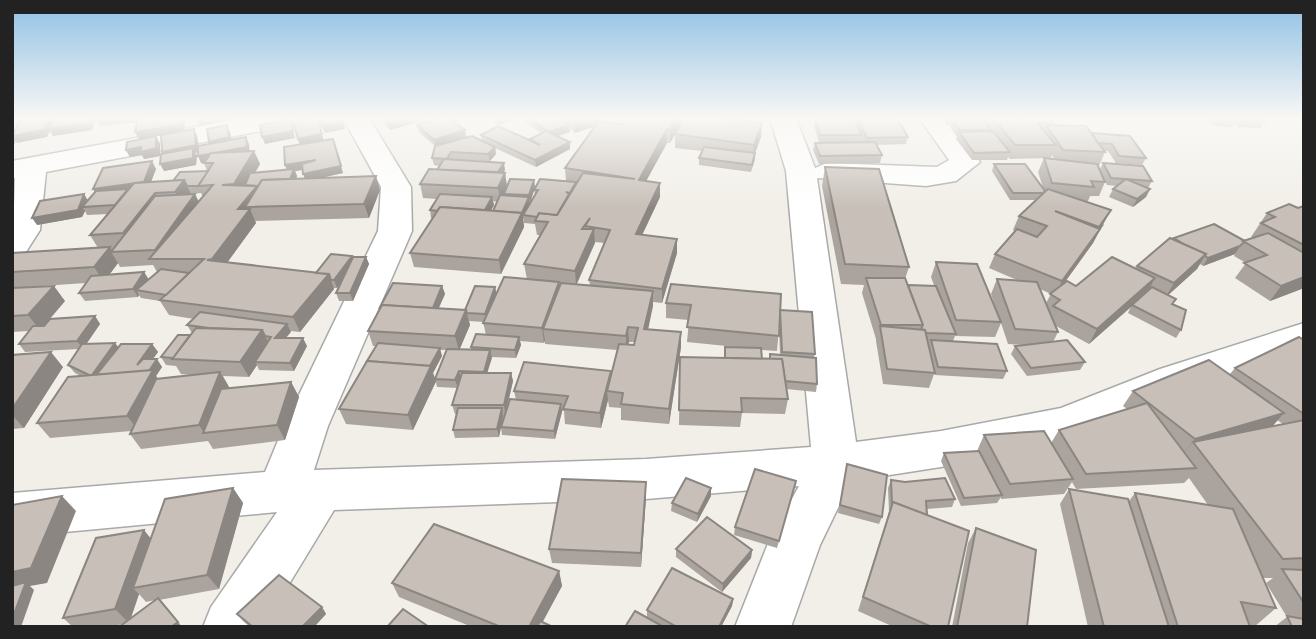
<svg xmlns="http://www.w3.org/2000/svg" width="1316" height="639" viewBox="0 0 1316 639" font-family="Ubuntu,sans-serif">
  <rect width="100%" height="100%" fill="#f2efe9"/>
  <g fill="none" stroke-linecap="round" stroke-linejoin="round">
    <!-- minor casing -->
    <g stroke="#a9a9a9" stroke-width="3">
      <g id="minor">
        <polygon points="244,118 301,118 297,124 288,126 46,172 40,230 24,255 12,258 15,178 12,179 12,161"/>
        <polygon points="343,118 369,118 411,187 412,231 328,426 314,470 646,459 811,447 786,171 770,118 796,118 815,168 827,163 937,167 949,160 919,118 946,118 980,162 956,181 926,186 817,178 856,442 941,431 1061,408 1160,369 1304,323 1304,351 1190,391 1066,441 941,467 851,481 820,545 791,627 735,627 769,541 799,486 646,499 334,510 263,627 203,627 211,607 277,512 12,537 12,493 265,472 284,426 378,231 381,187"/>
      </g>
    </g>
    <!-- minor -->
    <use href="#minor" fill="#fff" fill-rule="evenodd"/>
  </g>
  <!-- wall -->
  <g fill="#aba49e" fill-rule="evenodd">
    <path d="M96 118H186L184 131 194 129 197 136 199 146 210 144 209 142 230 132 232 140 249 144V151H254L260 164 255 173 287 170 285 165 324 140 343 173 321 178 380 190 369 218 255 221 256 223 227 262 316 273 353 258 366 257 369 264 353 301H339L336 293 341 282 337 288H334V289L300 332 290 331 285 338 307 346 294 371 259 370 257 365 249 377 223 376 229 387 228 388 291 382 299 397 285 440 213 449 208 441 141 449 130 434 131 431 50 438 37 423 81 376 75 373 68 365 79 349 25 352 19 344 29 331 12 332V288L65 301 44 326 95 316 100 324 86 344 115 343 118 347 152 344 158 352 153 359 162 367 156 376 158 379 192 375 181 374 176 366 166 365 161 357 190 335 192 333 187 325 194 319 169 315 160 301 141 298 139 295 138 297 85 301 79 293 86 283 12 288V253L98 248 90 235 108 214 87 215 85 211 82 217 37 225 84 194 88 201 156 169 151 182 173 181 207 171 204 163H201L198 152 195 153 197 155 196 165 164 171 161 136H156L160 144V156L144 159 142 155 130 157 126 150 155 137 139 139 137 122 100 126ZM303 170 305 179H296L297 176 295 171ZM201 193 203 197 199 202 190 194ZM118 263 120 267 153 265 157 272 149 280 144 272 109 275Z"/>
    <polygon points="380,118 431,118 390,130"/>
    <path d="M439 118H466L454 122 466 137 482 141 481 135 530 141V139L541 133 524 121V118H604V122L622 124 680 120V125L684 118H745L744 121 761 137 755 153V160L751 172 699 165V158L702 151 675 148V135L670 143H667L646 181 660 183V197L642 235 677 239V253L662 303 653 302 648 329 681 347 669 424 621 420V408L609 407 608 400 601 428 565 424 564 411H562L555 439 502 435 501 428 499 437 455 438 453 430 457 414H455L452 405 458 388 437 387 436 382 413 430 346 424 339 409 376 346H373L368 331 442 286 445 294 438 308 465 310 495 287 496 294 527 279 524 264 540 235H537L535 224 524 223V218L523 220 524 227 501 274 414 267 410 253 433 218H431L430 210 437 199 423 198 420 184 437 170 439 166 434 165 432 158 435 146 419 132 417 125ZM595 126 565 168 566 181 535 188 534 180 507 186 505 173H503L505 170 452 160 490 161 496 154 495 148 536 167 570 149V142L557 136 570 132 569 128 575 133ZM534 190 535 195 530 204 529 203ZM493 201 497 202 493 211H490L494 205ZM595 242 604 243 589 280 590 285 577 284ZM469 321 483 322 486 335 471 347V349H459L470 325ZM545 340V344L617 350 611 377 514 391 516 400 506 413 513 381 511 373H487L491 357 516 358 521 345 520 341 544 343ZM629 342H635L634 345H628ZM440 350H446L435 379 433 373 442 356Z"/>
    <polygon points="490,118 518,118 498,125"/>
    <polygon points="799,118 840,119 839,118 869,118 908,137 906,144 877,145 882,155 880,163 819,164 813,150 815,143 860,142 819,142 814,126 815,119 800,119"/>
    <path d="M942 118H1049L1053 123 1052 125 1091 134 1146 158 1142 165 1116 163 1108 151H1104L1105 152 1099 166 1100 169 1103 163 1152 181 1148 188 1150 189 1146 197 1133 207 1109 197 1113 189 1117 186 1107 185 1103 176 1105 182 1099 196H1090L1088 201H1084L1104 225 1097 234 1093 243 1064 283 1076 286 1135 269 1137 266 1174 238 1245 241 1253 238 1251 237 1267 213 1298 208 1304 206V288L1270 301 1235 278 1246 263 1234 256 1235 254 1203 266 1200 264 1197 269 1168 295 1173 304 1181 330 1176 338 1128 313 1131 306 1089 344 1056 326 1058 332 1053 342 1085 362 1080 370 1027 376 1011 354 1015 346 1024 345 1008 344 1001 323 995 337 955 336 953 341 1007 371 1003 379 935 375 934 374 929 388 883 384 876 341V339L862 293 864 285 841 284 822 186 825 167 909 267 905 279 908 285H934L931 277 936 262 998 315 991 294 997 279 1019 281 989 268 995 254 1015 231 1013 230 1019 216 1035 200H1010L992 171 994 164 1044 191 1038 172 1044 158 1055 160 1052 155 1051 158 1010 159 1008 157 1007 160H972L956 139 957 137 950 127 951 125H947ZM1040 289 1051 294 1046 303Z"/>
    <polygon points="1205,118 1262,118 1265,121 1261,128 1238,127 1234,123 1232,127 1213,126"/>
    <path d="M666 303 780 312 815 354 814 358 817 384 816 392 786 389 788 399 785 414 742 413 740 427 679 425 680 357 724 358 725 347 746 348 687 342 689 320 666 318ZM779 328 780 355 770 354 769 359H762L761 350 777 351Z"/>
    <path d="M1304 340V627H1274L1287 617 1266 583 1273 578H1263L1276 608 1254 627H1088L1060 504 1069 489 1129 501 1135 493 1208 505 1189 478 1184 483 1076 489 1072 482 1064 494 1001 499V497L997 503 961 506 941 461 944 453 977 451 984 435 1051 443 1059 430 1127 409 1123 406 1133 391 1230 374 1235 368ZM1277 420 1283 424 1272 426Z"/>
    <polygon points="12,355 63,367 24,428 12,429"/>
    <polygon points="847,464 882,517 879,524 838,513"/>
    <polygon points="891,480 955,499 952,507 927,509 948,627 894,627 858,611 889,512 888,488"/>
    <polygon points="796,481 777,548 734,535 735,527"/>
    <path d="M233 488 243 503 219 589 159 600 182 627H119L123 624 108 627H73L63 618 151 538ZM139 594 146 602 155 600 131 618Z"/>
    <polygon points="711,488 711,496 697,522 671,511 672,503"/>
    <polygon points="646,497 641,567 552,563 549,549"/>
    <polygon points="976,528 1027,627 952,627 968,543"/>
    <polygon points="676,549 752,550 751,558 722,592 676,557"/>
    <polygon points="559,571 562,586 542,622 553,627 472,627 399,597 392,583"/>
    <polygon points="733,599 732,606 721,627 625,627 647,618 647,610"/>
    <polygon points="322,607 326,614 314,627 250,627 243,621 237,614"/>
  </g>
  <!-- shaded-wall -->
  <g fill="#8b8681">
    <polygon points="48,118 95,118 96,119 92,130 53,136 50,131 47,137 17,143 16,141 12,149 12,135 13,136"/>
    <polygon points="96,118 143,118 142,122 100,126"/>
    <polygon points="182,118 186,118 184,132 156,136 160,144 160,156 144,159 142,155 130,157 126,150 156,136 139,139 135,132"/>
    <polygon points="201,118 242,118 200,126 197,119"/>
    <polygon points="317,118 324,141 300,146 298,139"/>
    <polygon points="387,118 431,118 390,130"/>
    <polygon points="451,118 466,118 452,122"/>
    <polygon points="497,118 518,118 498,125"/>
    <polygon points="579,118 604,118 604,123 575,133 574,120"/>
    <polygon points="677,118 681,118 680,126 670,143 670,130"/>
    <polygon points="290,119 295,138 265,144 262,137"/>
    <polygon points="343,122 345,129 325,133 322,126"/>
    <polygon points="762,123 761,137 753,158 754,145"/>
    <polygon points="227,125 230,132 232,145 212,149 209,142"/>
    <polygon points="569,125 570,132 549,139 548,132"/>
    <polygon points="194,129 197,136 199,152 195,153 197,155 196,165 164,171 160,164 166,159 162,152"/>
    <polygon points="667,129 667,143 639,194 639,180"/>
    <polygon points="465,130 466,137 436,147 434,140"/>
    <polygon points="246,137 249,144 250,155 201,163 198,156"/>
    <polygon points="333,139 343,173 306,181 303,174"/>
    <polygon points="570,142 570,149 536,167 535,160"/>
    <polygon points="495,147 496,154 490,161 488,154"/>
    <polygon points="254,151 260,164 246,188 288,173 285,165 316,160 319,167 295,171 297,176 292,191 245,207 248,211 250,209 256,223 219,274 207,260 238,209 241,198 234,184"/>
    <polygon points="152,161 156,169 148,189 97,197 93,189"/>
    <polygon points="504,163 505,170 498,182 497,175"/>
    <polygon points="505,173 507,187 501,202 498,188"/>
    <polygon points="376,176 380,190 369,218 364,204"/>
    <polygon points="184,180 191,194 182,206 175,192"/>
    <polygon points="534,180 535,188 530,203 529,195"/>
    <polygon points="660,183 660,197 636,248 636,234"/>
    <polygon points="1150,189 1146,197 1133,207 1137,199"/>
    <polygon points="155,193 162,207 131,248 123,233"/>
    <polygon points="84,194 88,201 82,207 85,211 82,217 37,225 32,218"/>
    <polygon points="195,194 202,208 160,259 155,250"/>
    <polygon points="492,197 494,205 485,222 483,214"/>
    <polygon points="529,197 530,205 523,215 524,227 501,274 499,260"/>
    <polygon points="1111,210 1093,243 1055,296 1062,281 1094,237 1099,227"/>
    <polygon points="594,229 595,243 576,285 575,271"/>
    <polygon points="677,239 677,253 662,303 662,289"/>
    <polygon points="1240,246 1235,254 1203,266 1208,258"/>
    <polygon points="110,247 113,252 111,252 118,263 104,282 94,267"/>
    <polygon points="1206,254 1197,269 1165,298 1174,283"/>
    <polygon points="352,256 354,264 337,288 334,280"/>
    <polygon points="366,257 369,264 353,301 350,293"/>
    <polygon points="144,272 149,280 136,290 139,295 138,297 133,289"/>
    <polygon points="329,274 334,289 300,332 293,317"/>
    <polygon points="1304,277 1304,288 1270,301 1281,286"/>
    <polygon points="1155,278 1147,293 1089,344 1097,329"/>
    <polygon points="559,282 560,296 543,329 545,340 544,343 542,328"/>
    <polygon points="54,286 65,301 40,330 28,315"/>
    <polygon points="442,286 445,294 434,319 432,311"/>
    <polygon points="495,287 497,295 486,322 485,314"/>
    <polygon points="653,291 653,306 645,344 644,329"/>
    <polygon points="466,310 470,325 459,351 455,336"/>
    <polygon points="95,316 100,324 83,349 77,341"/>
    <polygon points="287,324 291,332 279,346 275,338"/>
    <polygon points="628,327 629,342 626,351 626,336"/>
    <polygon points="262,330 270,345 255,362 257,365 249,377 240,362"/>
    <polygon points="681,332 681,347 669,424 669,409"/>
    <polygon points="519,337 521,345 516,358 515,350"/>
    <polygon points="303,338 307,346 294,371 290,363"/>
    <polygon points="115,343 121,351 103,376 91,376"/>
    <polygon points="152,344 158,352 142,373 137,365"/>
    <polygon points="440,348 442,356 433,373 436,381 413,430 408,415 427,372"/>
    <polygon points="490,350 492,358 485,380 484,372"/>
    <polygon points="51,352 63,367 24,428 12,415 12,409"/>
    <polygon points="157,359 162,367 156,376 163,385 139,431 127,416 146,375"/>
    <polygon points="459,371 461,379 458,388 455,380"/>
    <polygon points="611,371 612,386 607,391 608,400 601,428 600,413"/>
    <polygon points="220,372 229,387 212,433 204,433 199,425"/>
    <polygon points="511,373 513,381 505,414 504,405"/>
    <polygon points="291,382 299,397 285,440 277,425"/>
    <polygon points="561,404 562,412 555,439 554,431"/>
    <polygon points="502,408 503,416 499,437 497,429"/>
    <polygon points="1284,413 1271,428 1193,442 1183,454 1195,439"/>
    <polygon points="646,482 646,497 641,567 641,553"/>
    <polygon points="233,488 243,503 219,589 207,575"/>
    <polygon points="711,488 711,496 697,522 698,514"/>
    <polygon points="62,496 76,511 47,583 30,586 34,590 21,627 12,627 12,572"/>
    <polygon points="144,530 156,545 133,588 139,594 129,623 115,609"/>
    <polygon points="752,550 751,558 722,592 723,584"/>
    <polygon points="559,571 562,586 540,627 529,627"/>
    <polygon points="158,598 165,606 182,627 171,627"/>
    <polygon points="733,599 732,606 721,627 719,627"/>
    <polygon points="322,607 326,614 314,627 302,627"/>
  </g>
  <!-- building -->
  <g fill="#c7bfb8" stroke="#8b8681" stroke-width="2">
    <polygon points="20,118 48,118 43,130 13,136"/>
    <polygon points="55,118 90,118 88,123 49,129"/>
    <polygon points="138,118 182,118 181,125 135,132"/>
    <polygon points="307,118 317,118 322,134 298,139 293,121"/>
    <polygon points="320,118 342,118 343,122 322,126"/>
    <polygon points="439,118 449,118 465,130 434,140 417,125"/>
    <polygon points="529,118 560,118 569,125 548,132"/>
    <polygon points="625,118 677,118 670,130 667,129 639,180 660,183 636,234 677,239 662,289 589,280 610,230 585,226 590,218 582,229 594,229 575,271 524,264 548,222 535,221 539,213 557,215 583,173 635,179 565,168 598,122 622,124"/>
    <polygon points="684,118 721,118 762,123 754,145 675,134"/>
    <polygon points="897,118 908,137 867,138 858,119"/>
    <polygon points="993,118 1049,118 1053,123 1037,123 1056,145 1015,145"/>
    <polygon points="1216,118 1234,118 1236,120 1217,119"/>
    <polygon points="1240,118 1262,118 1265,121 1242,120"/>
    <polygon points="290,119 293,131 262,137 260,125"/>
    <polygon points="815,119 855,119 861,135 820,135"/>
    <polygon points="952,120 983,120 991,130 960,130"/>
    <polygon points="227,125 229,137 209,142 207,129"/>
    <polygon points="1046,125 1086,126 1105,152 1063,150"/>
    <polygon points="498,126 540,145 530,139 546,131 570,142 535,160 481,135"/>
    <polygon points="194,129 196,145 162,152 161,135"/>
    <polygon points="993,131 1010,152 974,153 959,132"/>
    <polygon points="1092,133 1130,136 1146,158 1119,156 1112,144 1098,143"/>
    <polygon points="156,136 156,148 141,152 141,147 126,150 127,142"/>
    <polygon points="472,136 495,147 488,154 451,152 447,159 432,158 435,146"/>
    <polygon points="246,137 247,147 198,156 198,146"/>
    <polygon points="333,139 341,166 303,174 302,164 316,160 285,165 284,147"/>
    <polygon points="875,142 882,155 820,156 815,143"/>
    <polygon points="704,147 755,153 752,165 699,158"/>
    <polygon points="193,148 193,158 160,164 161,154"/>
    <polygon points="254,151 234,184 222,185 257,186 238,209 250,209 212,259 207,260 329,274 293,317 160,300 204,259 149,259 213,185 198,186 213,163 204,163 211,153"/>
    <polygon points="1044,158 1097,164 1105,182 1091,181 1094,187 1052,183"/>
    <polygon points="444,159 504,163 498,172 437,170"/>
    <polygon points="152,161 144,182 93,189 103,168"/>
    <polygon points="1103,163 1143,166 1152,181 1111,178"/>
    <polygon points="994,164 1025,164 1045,191 1043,193 1013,193"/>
    <polygon points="825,167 879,169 909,267 845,264"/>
    <polygon points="294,169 290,179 262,180 258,186 245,185 250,173"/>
    <polygon points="429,169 505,173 498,188 420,184"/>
    <polygon points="208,171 198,186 187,186 184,180 173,181 180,172"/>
    <polygon points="376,176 364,204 245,207 262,180"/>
    <polygon points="510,179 534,180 529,195 504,194"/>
    <polygon points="540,179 576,182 570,193 566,192 569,194 557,215 539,213 537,217 523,215 538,190 534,190"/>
    <polygon points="1126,179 1150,189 1137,199 1113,189"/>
    <polygon points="184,180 175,192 155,193 123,233 90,235 134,183"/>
    <polygon points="128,189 115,205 82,207 96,191"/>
    <polygon points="1048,189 1111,210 1099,227 1055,211 1100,229 1062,281 995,254 1017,229 1037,237 1047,226 1019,216"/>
    <polygon points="84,194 78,210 32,218 40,201"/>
    <polygon points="195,194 155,250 111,252 155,196"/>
    <polygon points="440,194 492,197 485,210 440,207 437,211 430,210"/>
    <polygon points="500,195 529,197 522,213 493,211"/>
    <polygon points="1289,204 1298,208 1304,206 1304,245 1261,223 1275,217 1267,213"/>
    <polygon points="440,207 522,213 499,260 410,253"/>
    <polygon points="1214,224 1245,241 1240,246 1208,258 1205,256 1206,254 1185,245 1174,238"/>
    <polygon points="1268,233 1304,253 1304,277 1281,286 1244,263 1267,255 1243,241"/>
    <polygon points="1170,238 1206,254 1174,283 1137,266"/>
    <polygon points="110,247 94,267 12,272 12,253"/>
    <polygon points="331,254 352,256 334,280 331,280 329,274 316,273"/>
    <polygon points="353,257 366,257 350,293 336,293"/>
    <polygon points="1112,257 1155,278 1097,329 1053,306 1060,300 1050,294 1067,281 1076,286"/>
    <polygon points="936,262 977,264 1001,322 956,320"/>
    <polygon points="161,269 189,273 166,295 136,290"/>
    <polygon points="144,272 133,289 79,293 91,276"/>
    <polygon points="504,277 559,282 542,328 483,323"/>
    <polygon points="866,278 905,278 923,325 881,325"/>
    <polygon points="997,279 1037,282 1058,332 1015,329"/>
    <polygon points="393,283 442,286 433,308 382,305 379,309"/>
    <polygon points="561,283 653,291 644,329 681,332 669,409 621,404 623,393 607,391 619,344 634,345 638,328 628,327 626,336 543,329"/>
    <polygon points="671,284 781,294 779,336 687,327 691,305 666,303"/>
    <polygon points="908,285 936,286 956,334 926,333 925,330 921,329 923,325"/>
    <polygon points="54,286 28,315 12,316 12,288"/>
    <polygon points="475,286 495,287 485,314 467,313 466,310 465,310"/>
    <polygon points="1152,287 1176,299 1172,304 1186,310 1181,330 1132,305"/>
    <polygon points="382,305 466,310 455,336 368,331"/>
    <polygon points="780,310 812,312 815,354 782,352"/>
    <polygon points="200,312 287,324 275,338 303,338 290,363 255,362 271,337 265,336 262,330 209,328 187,325"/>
    <polygon points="95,316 77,341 19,344 33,326 44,326 50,319"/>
    <polygon points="880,326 925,330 935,373 887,369"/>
    <polygon points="196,328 262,330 240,362 172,359"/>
    <polygon points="476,334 519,337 515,350 471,347"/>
    <polygon points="178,335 190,335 173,358 161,357"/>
    <polygon points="1299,337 1304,340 1304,414 1235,368"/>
    <polygon points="931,340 997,344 1007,371 938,367"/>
    <polygon points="1067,340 1085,362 1031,368 1015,346"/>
    <polygon points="115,343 92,375 89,375 68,365 82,344"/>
    <polygon points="378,343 440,348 430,366 367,361"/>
    <polygon points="121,344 152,344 137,365 143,359 157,359 149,371 96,375"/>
    <polygon points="725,347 761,348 762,359 725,358"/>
    <polygon points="447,349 490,350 484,372 459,371 455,380 435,379"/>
    <polygon points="51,352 12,409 12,355"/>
    <polygon points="770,354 816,358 817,384 785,381 782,359 770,359"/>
    <polygon points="680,357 782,359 788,399 741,398 742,412 679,410"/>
    <polygon points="1209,360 1284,413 1195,439 1133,391"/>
    <polygon points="367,361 431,366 408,415 339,409"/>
    <polygon points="524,362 611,371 600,413 563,409 568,396 514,391"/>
    <polygon points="153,370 127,416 37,423 68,377"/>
    <polygon points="220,372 199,425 130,434 156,379"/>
    <polygon points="462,373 511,373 504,405 452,405"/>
    <polygon points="291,382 277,425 203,433 221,389"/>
    <polygon points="510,399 561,404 554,431 501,427"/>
    <polygon points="1147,403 1196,468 1086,474 1059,430"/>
    <polygon points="458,408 502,408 497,429 453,430"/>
    <polygon points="1304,420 1304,558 1283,559 1193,442"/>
    <polygon points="1044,431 1073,479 1010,484 984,435"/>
    <polygon points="979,451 1002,495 964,498 944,453"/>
    <polygon points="847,464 887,475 882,517 840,505"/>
    <polygon points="755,469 796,481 779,541 735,527"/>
    <polygon points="686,478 711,488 698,514 672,503"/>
    <polygon points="945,478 955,499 926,501 927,515 893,502 892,505 891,480 905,482"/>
    <polygon points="562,479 646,482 641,553 549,549"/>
    <polygon points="233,488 207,575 133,588 165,499"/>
    <polygon points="1069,489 1128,499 1169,627 1104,627"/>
    <polygon points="1135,493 1233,509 1276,608 1241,602 1250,627 1178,627"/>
    <polygon points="62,496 31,568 12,572 12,505"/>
    <polygon points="893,502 969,531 948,627 932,627 863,597"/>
    <polygon points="707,517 752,550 723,584 676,549"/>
    <polygon points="434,524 559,571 529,627 501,627 392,583"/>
    <polygon points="976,528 1036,550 1027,627 957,627"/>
    <polygon points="144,530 115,609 63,618 96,538"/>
    <polygon points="672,568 733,599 719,627 677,627 647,610"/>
    <polygon points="1282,569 1304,570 1304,603"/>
    <polygon points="279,575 322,607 302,627 253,627 237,614"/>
    <polygon points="26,582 12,619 12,586"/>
    <polygon points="158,598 178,622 171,627 119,627"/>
    <polygon points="403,609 429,627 387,627"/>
    <polygon points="635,611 664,627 625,627"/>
    <polygon points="1287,616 1304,619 1304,627 1292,627"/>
    <polygon points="540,621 553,627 537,627"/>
  </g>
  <!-- sky -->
  <linearGradient id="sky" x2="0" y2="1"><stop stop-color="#8fc0e4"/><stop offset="0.57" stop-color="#f9f8f5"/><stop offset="1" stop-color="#f9f8f5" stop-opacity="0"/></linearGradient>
  <rect width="1316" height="208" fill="url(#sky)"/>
  <!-- border -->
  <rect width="1316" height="639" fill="none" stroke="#222222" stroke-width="28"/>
</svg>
